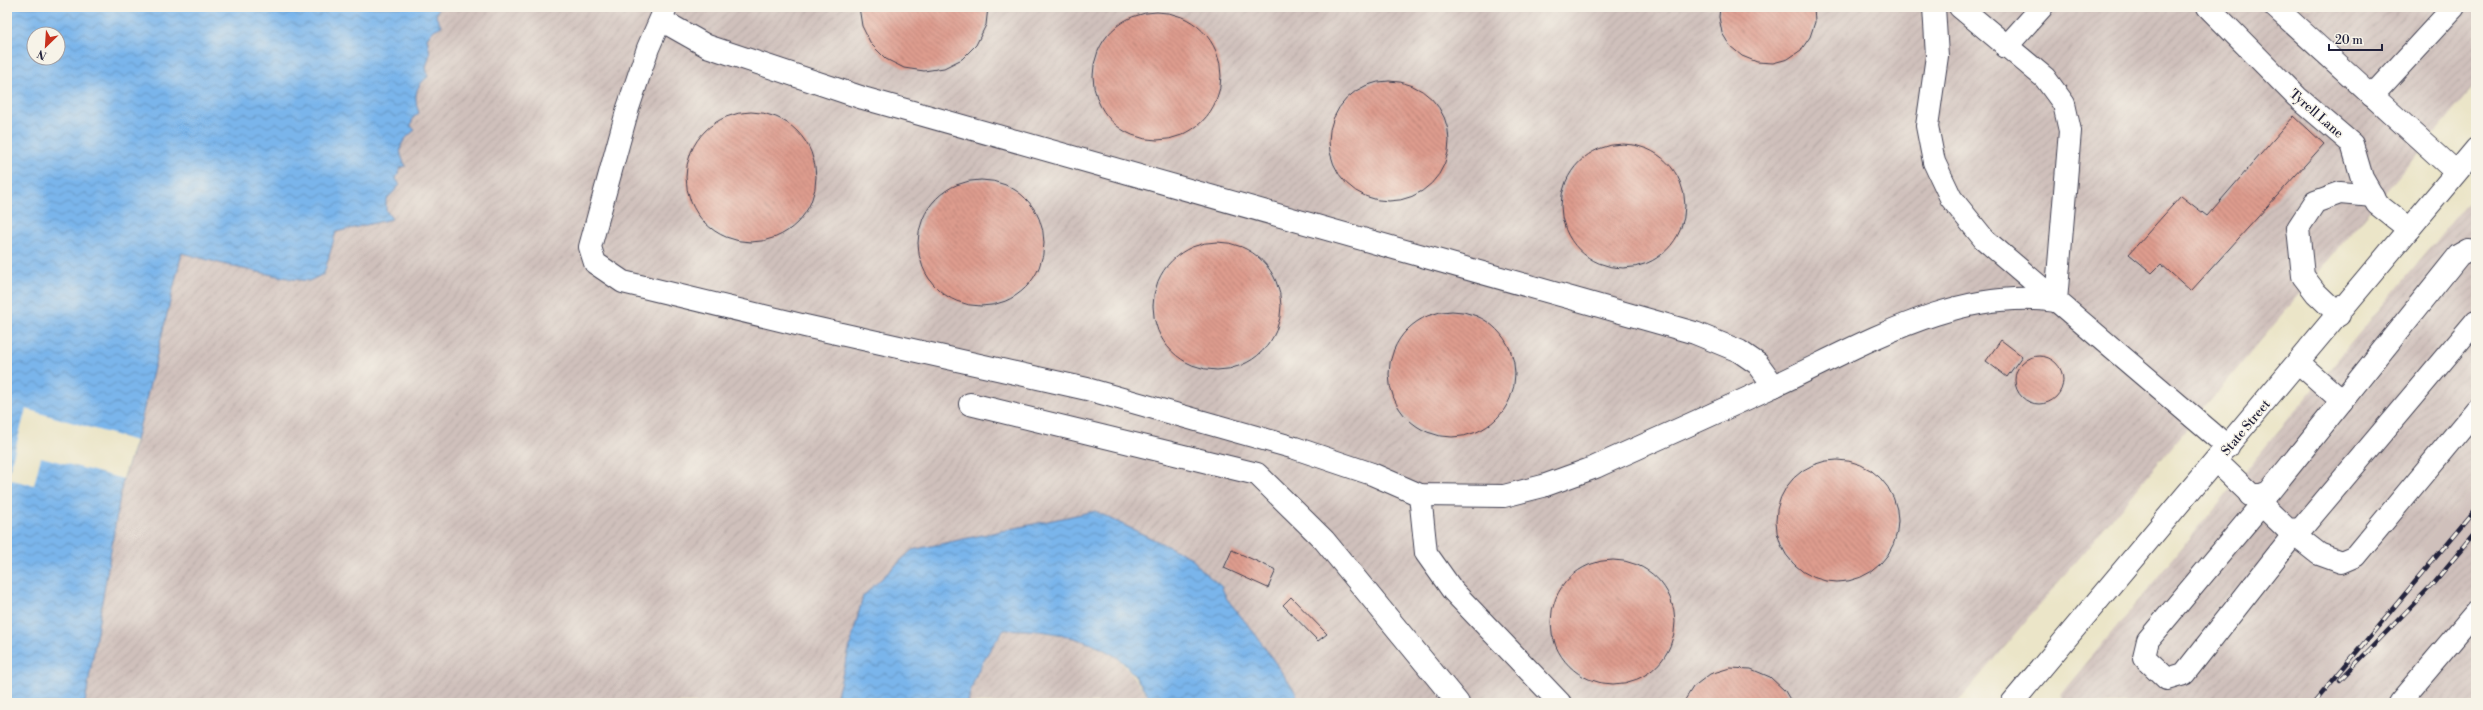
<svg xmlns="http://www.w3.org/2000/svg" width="2483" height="710" viewBox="0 0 2483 710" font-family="'Libre Bodoni',serif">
  <defs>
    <pattern id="industrial-furrows" width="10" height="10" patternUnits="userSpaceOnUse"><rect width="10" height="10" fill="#cfc0bb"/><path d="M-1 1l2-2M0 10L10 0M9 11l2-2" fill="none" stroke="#b1a5a2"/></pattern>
    <pattern id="water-waves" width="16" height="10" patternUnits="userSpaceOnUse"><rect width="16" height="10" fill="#7ab5eb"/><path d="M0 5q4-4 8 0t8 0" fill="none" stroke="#6493c0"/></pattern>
    <pattern id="building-back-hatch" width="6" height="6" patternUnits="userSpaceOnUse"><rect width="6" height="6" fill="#de9c8e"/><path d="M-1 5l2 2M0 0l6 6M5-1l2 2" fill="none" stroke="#b47f75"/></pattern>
  </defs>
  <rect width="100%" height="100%" fill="#f7f3e8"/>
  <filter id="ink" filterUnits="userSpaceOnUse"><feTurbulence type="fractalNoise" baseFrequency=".025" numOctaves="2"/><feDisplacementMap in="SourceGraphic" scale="8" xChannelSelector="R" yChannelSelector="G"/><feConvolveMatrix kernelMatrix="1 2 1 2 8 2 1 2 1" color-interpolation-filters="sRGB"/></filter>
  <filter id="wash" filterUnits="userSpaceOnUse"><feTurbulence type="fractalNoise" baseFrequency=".012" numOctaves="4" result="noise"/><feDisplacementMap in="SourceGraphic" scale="16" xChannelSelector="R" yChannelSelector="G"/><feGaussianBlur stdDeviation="0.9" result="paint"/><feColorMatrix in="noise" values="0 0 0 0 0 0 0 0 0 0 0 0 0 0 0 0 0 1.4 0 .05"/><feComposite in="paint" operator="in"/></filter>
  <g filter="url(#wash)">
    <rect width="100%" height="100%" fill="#ebe5c8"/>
    <!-- industrial -->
    <g fill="url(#industrial-furrows)">
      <polygon points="438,7 2476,7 2476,84 1957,703 1299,703 1296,693 1256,635 1227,599 1221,585 1201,570 1192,558 1095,511 863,596 835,703 85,703 123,479 136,441 182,253 234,267 292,279 324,273 336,232 392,219 386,210 386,200 399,185 396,179 400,168 406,166 400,155 400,147 413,118 419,113 415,101 416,90 420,83 428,77 426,67 430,54 427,38 434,30"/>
      <polygon points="2476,192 2476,482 2292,703 2065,703 2060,695"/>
      <polygon points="2476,526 2476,703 2331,703"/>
      <polygon points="1004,630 1029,630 1077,638 1116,656 1152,700 1151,703 968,703 970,690 979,670 992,646"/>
    </g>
    <!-- railway -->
    <polygon fill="#cfc0bb" points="2476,482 2476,526 2331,703 2292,703"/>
    <!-- water -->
    <g fill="url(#water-waves)" stroke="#4e6c93" fill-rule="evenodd">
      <path d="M7 7H438L436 17 442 26 434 30 427 38 430 54 426 67 428 77C414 87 414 98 419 113L413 118 411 126 415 130C400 142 396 149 406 166L400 168 396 179 400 185 386 200V210L392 219 336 232 324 274 309 281 292 279 234 267 182 253 136 441 123 479 85 703H7ZM34 34H58V58H34Z"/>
      <path d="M1095 511 1192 558 1201 570 1221 586 1227 599 1256 635 1296 693 1299 703H1151L1152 700C1143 688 1127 663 1115 656 1083 636 1041 628 1004 630 988 651 972 676 968 703H835L863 596 912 550Z"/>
    </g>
    <!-- pier -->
    <polygon fill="#ebe5c8" points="26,409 136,441 123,479 41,457 34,485 7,479"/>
    <g id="blocks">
      <!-- building -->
      <g fill="url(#building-back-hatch)">
        <polygon points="859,7 988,7 986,25 976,45 962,59 944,68 924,71 904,68 886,59 871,44 862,26"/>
        <polygon points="1554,7 1584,7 1576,10"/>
        <polygon points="1720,7 1814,7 1815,22 1810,37 1801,50 1788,59 1773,63 1757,62 1742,56 1730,46 1722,33 1719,17"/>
        <circle cx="1157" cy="76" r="64"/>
        <circle cx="1389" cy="141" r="60"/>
        <circle cx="751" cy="177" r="65"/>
        <polygon points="2294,116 2324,144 2191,291 2161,264 2152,273 2129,254 2181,196 2207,216"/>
        <circle cx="1623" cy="206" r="62"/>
        <circle cx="981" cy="243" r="63"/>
        <circle cx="1217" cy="306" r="64"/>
        <circle cx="1452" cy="374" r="63"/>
        <polygon points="2001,340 2022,356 2007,377 1986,361"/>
        <circle cx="2039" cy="380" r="24"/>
        <circle cx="1837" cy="521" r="61"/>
        <polygon points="1232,550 1276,570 1268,588 1224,568"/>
        <circle cx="1613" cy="622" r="62"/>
        <polygon points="1291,597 1327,634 1318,641 1283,605"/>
        <polygon points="1730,668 1751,669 1770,677 1785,691 1792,703 1683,703 1693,687 1710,674"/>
      </g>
    </g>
  </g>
  <g filter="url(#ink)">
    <use href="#blocks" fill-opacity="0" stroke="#403f50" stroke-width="1"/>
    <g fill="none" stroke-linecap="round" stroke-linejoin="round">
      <!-- minor casing -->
      <g stroke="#403f50" stroke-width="24">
        <g id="minor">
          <path d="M666 7 648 48 628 108 590 247 595 263 623 282 805 326 1087 389 1295 448 1372 474 1420 495 1504 496 1543 486 1593 468C1653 441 1714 414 1774 386 1861 346 1957 286 2056 301L2070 131 2064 104 2045 78 1960 7"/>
          <polyline points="1934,7 1937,56 1927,126 1934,162 1951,198 1984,239 2228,447"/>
          <polyline points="2208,7 2297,97 2352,144 2362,178 2377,204 2409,229"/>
          <polyline points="2275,7 2456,172"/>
          <polyline points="661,20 707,46 863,98 1695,333 1739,351 1758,364 1774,386"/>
          <polyline points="2006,47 2042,7"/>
          <polyline points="2372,96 2454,7"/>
          <polyline points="2339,315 2316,293 2303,276 2298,228 2315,202 2340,193 2373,196"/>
          <polyline points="2299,363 2342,401"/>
          <polyline points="970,404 1257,474 1324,540 1458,703"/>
          <polyline points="2216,461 2287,529 2300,530 2476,321"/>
          <polyline points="1420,495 1426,553 1453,591 1560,703"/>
          <polyline points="2250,495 2261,495 2269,492 2459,255 2468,250 2476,251"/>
          <polyline points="2261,505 2148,640 2144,657 2167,679 2184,674 2294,534"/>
          <polyline points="2287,529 2319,554 2341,562 2355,556 2476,410"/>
          <polyline points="2012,703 2476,149"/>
          <polyline points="2399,703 2476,612"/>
        </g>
      </g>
      <!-- minor -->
      <use href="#minor" stroke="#fff" stroke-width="22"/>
      <!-- rail casing -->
      <g stroke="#22223b" stroke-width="4.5">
        <g id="rail">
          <polyline points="2340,680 2431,586 2476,532"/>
          <polyline points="2314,703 2476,509"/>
        </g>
      </g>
      <!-- rail -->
      <use href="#rail" stroke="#f7f3e8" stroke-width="3" stroke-dasharray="9" stroke-linecap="butt"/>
    </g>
  </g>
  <g text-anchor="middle" stroke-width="3" stroke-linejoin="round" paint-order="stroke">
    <!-- street labels -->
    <g font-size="13" fill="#22223b" stroke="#f7f3e8">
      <text transform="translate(2317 113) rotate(41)" y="5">Tyrell Lane</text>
      <text transform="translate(2245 427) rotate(-50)" y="5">State Street</text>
    </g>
  </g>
  <!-- margin -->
  <rect width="2483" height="710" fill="none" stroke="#f7f3e8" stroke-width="24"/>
  <!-- north arrow -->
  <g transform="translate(46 46) rotate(205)"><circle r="19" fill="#f7f3e8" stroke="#a29fa3"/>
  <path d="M0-3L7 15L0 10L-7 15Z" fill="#c8321e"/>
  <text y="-6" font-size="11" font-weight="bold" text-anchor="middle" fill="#22223b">N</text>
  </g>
  <!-- scale -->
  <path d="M2329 44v6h53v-6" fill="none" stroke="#22223b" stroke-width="2"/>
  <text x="2335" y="44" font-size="12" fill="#22223b" stroke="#f7f3e8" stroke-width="3" paint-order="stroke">20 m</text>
</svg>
